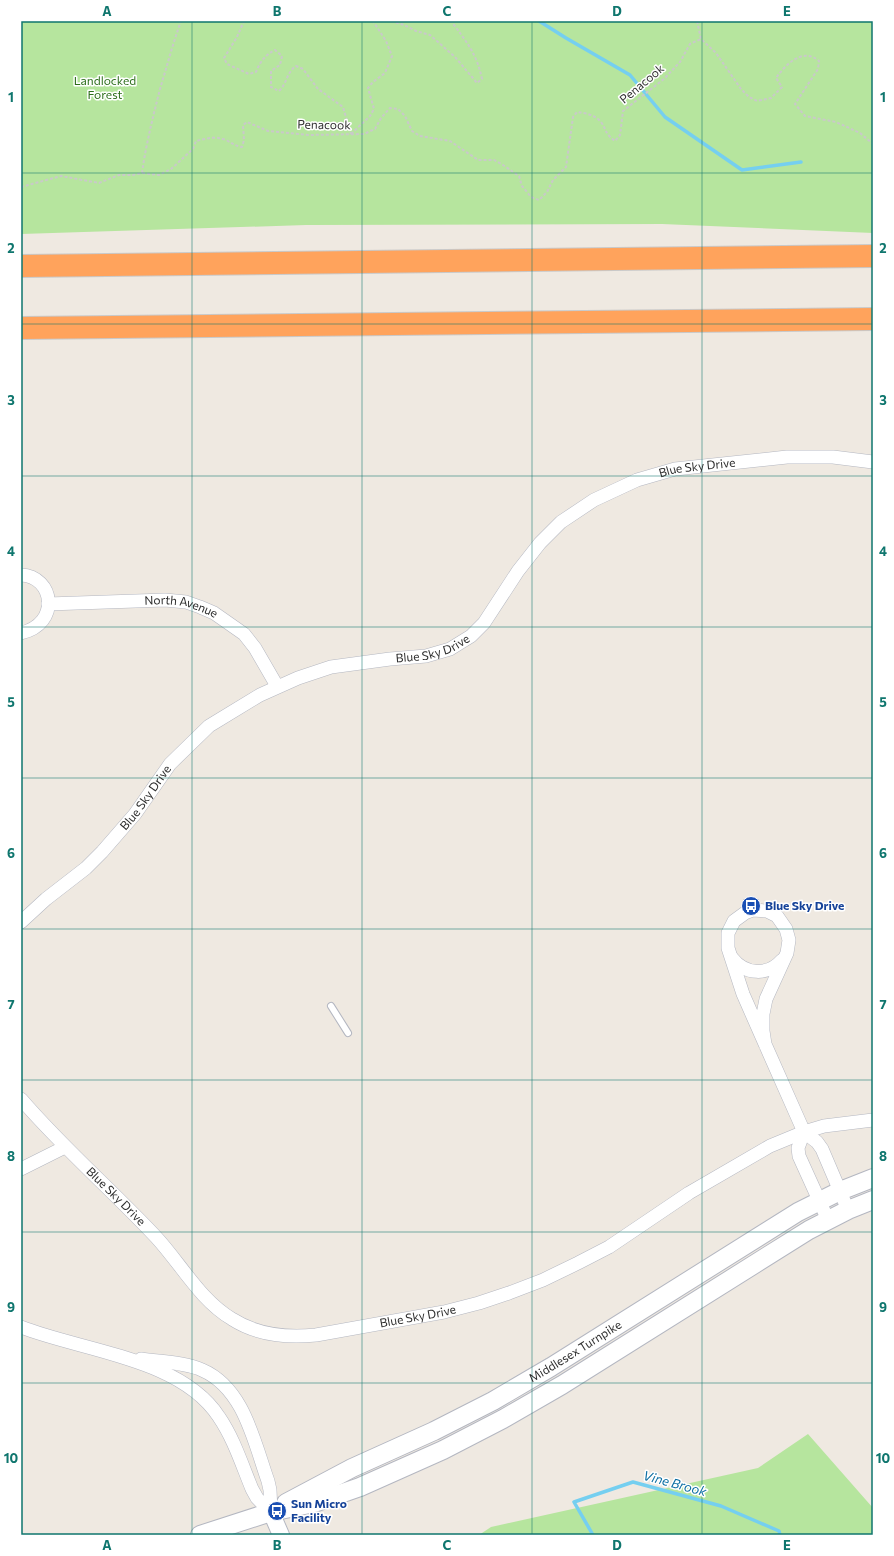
<svg xmlns="http://www.w3.org/2000/svg" width="894" height="1556" viewBox="0 0 894 1556" font-family="Commissioner,sans-serif">
  <rect width="100%" height="100%" fill="#efe9e1"/>
  <!-- green -->
  <g fill="#b6e59e">
    <polygon points="21,21 873,21 873,233 662,224 306,225 21,234"/>
    <polygon points="808,1434 873,1508 873,1535 479,1535 491,1527 758,1468"/>
  </g>
  <g fill="none" stroke-linecap="round" stroke-linejoin="round">
    <!-- stream -->
    <g stroke="#75cff0" stroke-width="3.5">
      <polyline points="539,21 566,38 630,75 665,117 742,170 801,162"/>
      <polyline points="593,1535 574,1502 633,1482 721,1506 779,1531 780,1535"/>
    </g>
    <!-- service casing -->
    <g stroke="#b4b7c1" stroke-width="8">
      <polyline id="service" points="331,1006 348,1033"/>
    </g>
    <!-- minor casing -->
    <g stroke="#b4b7c1" stroke-width="14">
      <g id="minor">
        <path d="M21 575C54 576 61 624 21 633"/>
        <path id="s1" d="M48 604 165 600 186 602 200 607 214 613 244 634 255 648 277 686"/>
        <path id="s2" d="M21 922 46 899 86 868 102 852 135 814 170 764 209 726 260 695 298 678 331 667 390 659 426 656 450 649 471 636 484 623 518 571 540 543 561 522 594 500 637 480 675 469 787 457H833L873 462"/>
        <path d="M732 958C745 975 768 976 782 960"/>
        <polyline points="765,1044 763,1031 763,1014 766,999 787,953 789,940 786,929 777,916 767,911 753,910 745,913 734,921 728,933 728,948 743,994 765,1044 804,1132 817,1142 822,1149 848,1210"/>
        <path id="s3" d="M21 1099C63 1148 112 1190 156 1237 181 1264 200 1300 232 1319 257 1335 287 1338 316 1335L444 1312 479 1303 509 1293 543 1280 578 1263 609 1247 689 1193 770 1146 804 1132 824 1126 873 1120"/>
        <polyline points="804,1132 798,1148 799,1156 828,1220"/>
        <polyline points="21,1169 65,1147"/>
        <path d="M21 1327C82 1351 181 1358 219 1417 234 1439 242 1465 252 1489L257 1498 271 1512"/>
        <path d="M141 1359C161 1362 184 1362 202 1370 244 1388 254 1442 268 1481L270 1490 271 1512"/>
      </g>
    </g>
    <!-- tertiary casing -->
    <g stroke="#b4b7c1" stroke-width="18">
      <polyline id="tertiary" points="271,1512 281,1535"/>
    </g>
    <!-- secondary casing -->
    <g stroke="#b4b7c1" stroke-width="20">
      <g id="secondary">
        <path id="s4" d="M286 1503 352 1468 434 1431 493 1401 551 1367 798 1212 840 1191 873 1178"/>
        <polyline points="200,1535 271,1512 314,1503 360,1487 443,1450 503,1419 562,1385 809,1230 848,1210 873,1200"/>
      </g>
    </g>
    <!-- motorway casing -->
    <g stroke="#c9c9c9" stroke-width="24">
      <g id="motorway">
        <polyline points="21,266 873,256"/>
        <polyline points="21,328 873,319"/>
      </g>
    </g>
    <!-- path -->
    <g stroke="#c9c9c9" stroke-width="2" stroke-dasharray="3 2" stroke-linecap="butt">
      <path d="M245 21 243 23 237 37 224 58 227 64 249 74 256 72C260 62 265 55 275 50L282 56 280 65 271 71V87L279 91C287 84 286 73 296 66L303 69 318 89 343 107 351 134"/>
      <path d="M391 21 404 25 416 31 430 35 455 57 477 83 482 79C477 54 466 41 451 21"/>
      <path d="M697 21 701 39 716 53 741 89 749 97 757 101 771 98 782 87 776 78C786 64 803 47 819 61L818 69 795 104 805 116 836 122 860 133 873 144"/>
      <polyline points="351,134 370,116 374,109 368,88 373,82 385,73 392,56 386,41 373,21"/>
      <path d="M142 173C146 144 153 117 160 89 167 66 173 43 181 21"/>
      <path d="M21 187 61 176 99 183 119 175H133L142 173 159 175 171 169 193 149 196 141C205 139 214 136 223 139 230 141 234 146 242 147L244 140 243 125 247 122 268 131 308 135 364 134 375 129 381 118 390 108 398 109 405 116 412 131 420 136 450 141 478 160H494L503 165 519 176 522 186 531 197 539 200 547 192 553 180 566 167 573 117 577 112C586 113 595 115 601 122 607 130 604 133 615 141L620 135 623 111 664 79 680 62 690 44 701 39"/>
    </g>
    <!-- service -->
    <use href="#service" stroke="#fff" stroke-width="6"/>
    <!-- minor -->
    <use href="#minor" stroke="#fff" stroke-width="13"/>
    <!-- tertiary -->
    <use href="#tertiary" stroke="#fff" stroke-width="16"/>
    <!-- secondary -->
    <use href="#secondary" stroke="#fff" stroke-width="18"/>
    <!-- motorway -->
    <use href="#motorway" stroke="#ffa35c" stroke-width="22"/>
  </g>
  <!-- grid -->
  <path fill="none" stroke="#0f766e" stroke-width="1" stroke-opacity="0.55" d="M192 21V1535M362 21V1535M532 21V1535M702 21V1535M21 173H873M21 324H873M21 476H873M21 627H873M21 778H873M21 929H873M21 1080H873M21 1232H873M21 1383H873"/>
  <!-- icons -->
  <defs>
    <g id="bus-disc" transform="scale(1)"><circle r="9.5" fill="#1a4fb4" stroke="#fff"/><path d="M-5-6H5V4H4V6H2V4H-2V6H-4V4H-5ZM-3.5-4V0h7V-4ZM-3.5 1.2v1.5H-2V1.2ZM2 1.2v1.5H3.5V1.2Z" fill="#fff"/></g>
  </defs>
  <g fill-rule="evenodd">
    <use href="#bus-disc" x="751" y="906"/>
    <use href="#bus-disc" x="277" y="1511"/>
  </g>
  <g text-anchor="middle" stroke-width="3" stroke-linejoin="round" paint-order="stroke">
    <!-- park labels -->
    <g font-size="12" fill="#2c6e1b" stroke="#fff">
      <text x="105" y="85">Landlocked<tspan x="105" dy="14">Forest</tspan></text>
    </g>
    <!-- street labels -->
    <g font-size="12" fill="#2e2e2e" stroke="#fff">
      <text transform="translate(642 84) rotate(-40)" y="4">Penacook</text>
      <text transform="translate(324 125) rotate(1)" y="4">Penacook</text>
      <text dy="4" stroke="none"><textPath href="#s2" startOffset="849">Blue Sky Drive</textPath></text>
      <text dy="4" stroke="none"><textPath href="#s1" startOffset="134">North Avenue</textPath></text>
      <text dy="4" stroke="none"><textPath href="#s2" startOffset="513">Blue Sky Drive</textPath></text>
      <text dy="4" stroke="none"><textPath href="#s2" startOffset="177">Blue Sky Drive</textPath></text>
      <text dy="4" stroke="none"><textPath href="#s3" startOffset="136">Blue Sky Drive</textPath></text>
      <text dy="4" stroke="none"><textPath href="#s3" startOffset="496">Blue Sky Drive</textPath></text>
      <text dy="4" stroke="none"><textPath href="#s4" startOffset="327">Middlesex Turnpike</textPath></text>
    </g>
    <!-- transit labels -->
    <g font-size="12" font-weight="bold" fill="#164399" stroke="#fff" text-anchor="start">
      <text x="765" y="910">Blue Sky Drive</text>
      <text x="291" y="1508">Sun Micro<tspan x="291" dy="14">Facility</tspan></text>
    </g>
    <!-- water labels -->
    <g font-size="13" font-style="italic" fill="#0d6fa3" stroke="#fff">
      <text transform="translate(675 1483) rotate(15)" y="5">Vine Brook</text>
    </g>
  </g>
  <!-- border -->
  <rect width="894" height="1556" fill="none" stroke="#ffffff" stroke-width="44"/>
  <rect x="22" y="22" width="850" height="1512" fill="none" stroke="#0f766e" stroke-width="1.5"/>
  <g font-size="13" text-anchor="middle" font-weight="bold" fill="#0f766e">
    <text x="107" y="16">A</text>
    <text x="277" y="16">B</text>
    <text x="447" y="16">C</text>
    <text x="617" y="16">D</text>
    <text x="787" y="16">E</text>
    <text x="11" y="102">1</text>
    <text x="883" y="102">1</text>
    <text x="11" y="253">2</text>
    <text x="883" y="253">2</text>
    <text x="11" y="405">3</text>
    <text x="883" y="405">3</text>
    <text x="11" y="556">4</text>
    <text x="883" y="556">4</text>
    <text x="11" y="707">5</text>
    <text x="883" y="707">5</text>
    <text x="11" y="858">6</text>
    <text x="883" y="858">6</text>
    <text x="11" y="1009">7</text>
    <text x="883" y="1009">7</text>
    <text x="11" y="1161">8</text>
    <text x="883" y="1161">8</text>
    <text x="11" y="1312">9</text>
    <text x="883" y="1312">9</text>
    <text x="11" y="1463">10</text>
    <text x="883" y="1463">10</text>
    <text x="107" y="1550">A</text>
    <text x="277" y="1550">B</text>
    <text x="447" y="1550">C</text>
    <text x="617" y="1550">D</text>
    <text x="787" y="1550">E</text>
  </g>
</svg>
